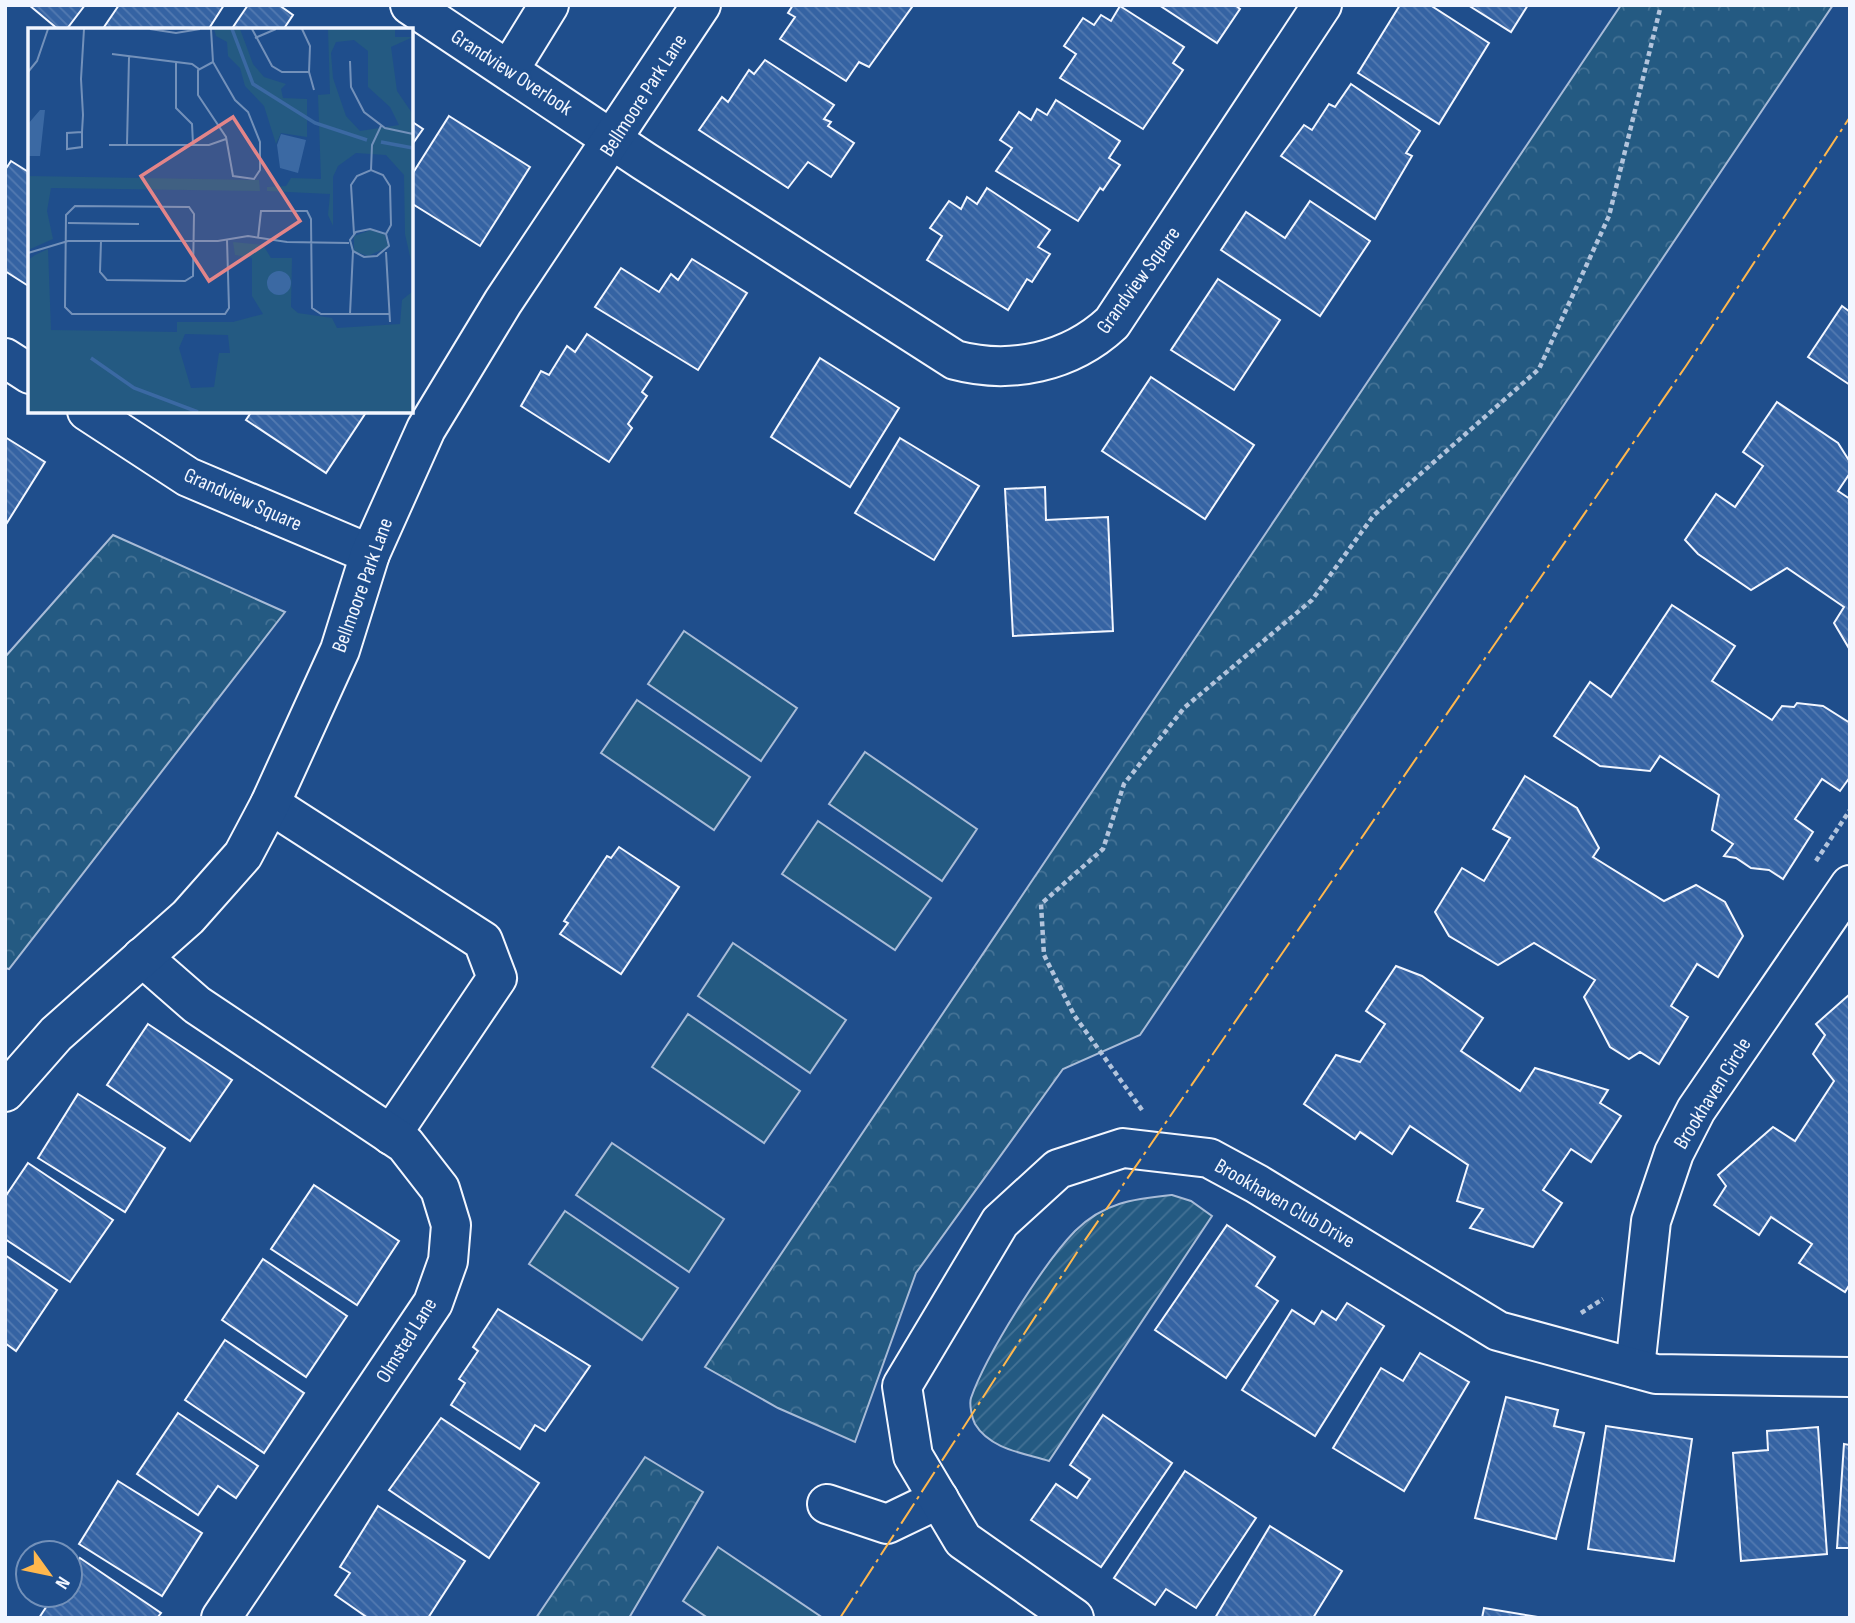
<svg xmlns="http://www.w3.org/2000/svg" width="1855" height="1623" viewBox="0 0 1855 1623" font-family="'Sofia Sans Condensed',sans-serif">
  <defs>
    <pattern id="forest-crowns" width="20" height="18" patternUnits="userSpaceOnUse" patternTransform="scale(1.75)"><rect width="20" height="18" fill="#245a82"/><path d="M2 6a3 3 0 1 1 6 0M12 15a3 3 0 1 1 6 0" fill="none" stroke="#447295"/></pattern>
    <pattern id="garden-furrows" width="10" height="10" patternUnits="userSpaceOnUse" patternTransform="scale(1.75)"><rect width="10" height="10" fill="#245a82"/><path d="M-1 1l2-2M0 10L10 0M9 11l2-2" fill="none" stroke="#447295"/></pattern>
    <pattern id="building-back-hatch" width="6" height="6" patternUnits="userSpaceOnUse" patternTransform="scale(1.75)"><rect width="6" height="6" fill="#3563a3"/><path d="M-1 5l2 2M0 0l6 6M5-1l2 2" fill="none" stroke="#537ab1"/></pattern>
  </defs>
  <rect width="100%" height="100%" fill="#1f4e8c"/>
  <!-- green -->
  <g fill="#245a82" stroke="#a8bbd7" stroke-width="2">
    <polygon points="684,631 797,708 761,761 648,684"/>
    <polygon points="637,700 750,777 714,830 601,753"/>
    <polygon points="865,752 977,829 942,881 829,804"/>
    <polygon points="818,821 931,898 895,950 782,874"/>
    <polygon points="733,943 846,1020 810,1073 698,996"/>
    <polygon points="688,1014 800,1091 764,1143 652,1067"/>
    <polygon points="612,1143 724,1219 689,1272 576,1195"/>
    <polygon points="565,1211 678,1288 642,1340 529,1264"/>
    <polygon points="718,1547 823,1618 708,1618 683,1601"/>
  </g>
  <!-- forest -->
  <g fill="url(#forest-crowns)" stroke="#a8bbd7" stroke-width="2">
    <polygon points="1621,5 1833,5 1140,1035 1063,1069 916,1273 855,1442 778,1408 705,1367"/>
    <polygon points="113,535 285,612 9,969 5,968 5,657"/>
    <polygon points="645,1457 703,1492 629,1618 536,1618"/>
  </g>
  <!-- garden -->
  <path fill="url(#garden-furrows)" stroke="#a8bbd7" stroke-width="2" d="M1172 1195 1191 1201 1212 1216 1049 1461C1023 1453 990 1449 975 1424 972 1418 969 1404 971 1398 986 1355 1043 1264 1075 1231 1104 1202 1134 1199 1172 1195Z"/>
  <!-- building -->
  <g fill="url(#building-back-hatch)" stroke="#f2f6ff" stroke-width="2">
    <polygon points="29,5 85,5 66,30 59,30"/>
    <polygon points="119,5 224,5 208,30 102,30"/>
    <polygon points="248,5 279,5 293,15 283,30 231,30"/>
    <polygon points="793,5 909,5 912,7 869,67 859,62 846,81 780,39 795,17 788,13"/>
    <polygon points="1159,5 1235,5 1240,9 1217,43"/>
    <polygon points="1400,5 1430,5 1489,43 1439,124 1358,73"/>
    <polygon points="1468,5 1528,5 1511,32"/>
    <polygon points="1120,6 1184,47 1173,63 1183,70 1143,129 1060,78 1076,54 1064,46 1083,18 1094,25 1101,15 1111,21"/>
    <polygon points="765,60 834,105 824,119 831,122 828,126 854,143 831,177 808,162 788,188 699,130 722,97 728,102 749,70 754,74"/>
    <polygon points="1351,84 1420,131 1406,153 1412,156 1375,219 1281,156 1304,125 1312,130 1329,104 1335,107"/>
    <polygon points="1056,100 1120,141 1109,158 1120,165 1103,190 1100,188 1078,221 996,171 1012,148 1000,140 1019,112 1031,120 1037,109 1047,115"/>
    <polygon points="449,116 530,167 480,246 411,203 411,176"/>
    <polygon points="411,121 423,129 411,146"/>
    <polygon points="11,161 30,173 30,287 5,271 5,170"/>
    <polygon points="987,188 1050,230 1038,247 1050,254 1032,282 1027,279 1008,310 927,260 942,236 930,228 949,201 961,209 967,197 977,204"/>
    <polygon points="1310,201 1370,241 1320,316 1221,250 1246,212 1285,238"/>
    <polygon points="692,259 747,293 698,370 595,307 621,268 659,292 671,274 678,280"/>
    <polygon points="1218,279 1280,320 1234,390 1171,350"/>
    <polygon points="1842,306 1850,312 1850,385 1808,357"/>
    <polygon points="587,334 652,377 642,392 647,396 628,424 632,428 609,462 521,406 541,371 549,375 567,346 575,352"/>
    <polygon points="820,358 899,408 850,487 771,437"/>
    <polygon points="1151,377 1254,445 1205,519 1102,451"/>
    <polygon points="1777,402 1838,443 1850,462 1850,473 1838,491 1850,499 1850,650 1834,623 1844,607 1787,568 1751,590 1698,554 1685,540 1716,494 1735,507 1763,466 1743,452"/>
    <polygon points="252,411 367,411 326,473 246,420"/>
    <polygon points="5,437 45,462 5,526"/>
    <polygon points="900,438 979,486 934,560 855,513"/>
    <polygon points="1045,487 1046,520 1108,517 1113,631 1013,636 1005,489"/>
    <polygon points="1672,605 1735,646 1712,681 1772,720 1782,706 1794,707 1797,703 1823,706 1850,723 1850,777 1840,791 1822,779 1795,819 1813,832 1783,879 1769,870 1751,868 1736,858 1724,856 1733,844 1712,830 1719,795 1660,756 1650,771 1600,766 1554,736 1590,682 1611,697"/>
    <polygon points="1525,776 1577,808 1599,848 1593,857 1664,901 1696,885 1725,902 1743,936 1718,977 1697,964 1671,1006 1688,1017 1659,1064 1640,1052 1629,1059 1610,1047 1584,997 1595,980 1534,943 1498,965 1449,936 1435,912 1462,868 1484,881 1510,838 1493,829"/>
    <polygon points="619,847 679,887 621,974 560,934 568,923 564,921 607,856 611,858"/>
    <polygon points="1396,966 1422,976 1483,1018 1461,1051 1520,1091 1535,1068 1608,1090 1600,1103 1621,1116 1591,1162 1571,1149 1543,1190 1562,1203 1533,1247 1470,1228 1483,1209 1457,1201 1468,1165 1410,1126 1392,1154 1360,1132 1355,1139 1304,1104 1336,1055 1360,1062 1385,1024 1366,1011"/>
    <polygon points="1850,994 1850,1284 1845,1292 1799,1263 1812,1244 1771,1217 1759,1235 1714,1205 1726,1186 1718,1175 1773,1127 1795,1141 1834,1081 1813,1054 1825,1035 1816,1024"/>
    <polygon points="148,1024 232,1080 190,1141 107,1085"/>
    <polygon points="78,1094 165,1148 125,1212 38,1158"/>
    <polygon points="28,1163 113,1220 70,1282 5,1239 5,1197"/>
    <polygon points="314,1185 399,1241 357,1305 271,1249"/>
    <polygon points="1227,1225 1275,1257 1256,1286 1278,1301 1226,1378 1155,1330"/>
    <polygon points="5,1255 57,1290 16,1351 5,1343"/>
    <polygon points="263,1259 347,1316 306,1377 222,1320"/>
    <polygon points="1347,1303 1384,1326 1315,1436 1242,1390 1292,1310 1314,1324 1322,1311 1336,1320"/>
    <polygon points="498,1309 590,1366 545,1431 535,1425 520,1449 451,1405 465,1383 459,1379 478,1351 473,1347"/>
    <polygon points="225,1340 304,1393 264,1453 185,1400"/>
    <polygon points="1420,1353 1469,1382 1404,1491 1333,1448 1381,1368 1403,1381"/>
    <polygon points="1506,1397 1558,1410 1554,1426 1584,1433 1556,1539 1475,1518"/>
    <polygon points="178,1413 258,1466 236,1498 218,1486 198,1515 137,1474"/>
    <polygon points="1103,1415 1172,1463 1101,1567 1031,1520 1056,1484 1077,1498 1090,1479 1070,1465"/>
    <polygon points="441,1418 539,1483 489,1558 389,1490"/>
    <polygon points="1606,1426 1692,1439 1674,1561 1588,1549"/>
    <polygon points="1818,1427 1827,1554 1741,1561 1733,1453 1768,1450 1767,1431"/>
    <polygon points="1844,1444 1850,1445 1850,1548 1837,1548"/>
    <polygon points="1185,1471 1256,1518 1196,1608 1166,1589 1155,1605 1114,1578"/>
    <polygon points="118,1481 202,1533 162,1596 79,1544"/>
    <polygon points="378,1506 465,1561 428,1618 368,1618 335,1595 350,1573 340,1567"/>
    <polygon points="1270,1526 1342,1571 1313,1618 1215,1618"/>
    <polygon points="80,1558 161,1613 157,1618 39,1618 54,1595 70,1595 70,1572"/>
    <polygon points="1484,1608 1544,1618 1482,1618"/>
  </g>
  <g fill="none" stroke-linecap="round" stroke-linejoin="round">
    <!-- minor casing -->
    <g stroke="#f2f6ff" stroke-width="42">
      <g id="minor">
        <path d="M410 5 644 161 955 360C1011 375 1070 362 1112 323L1322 5"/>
        <polyline points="509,70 549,5"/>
        <polyline points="5,358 30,374"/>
        <polyline points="87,411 188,477 370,554"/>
        <polyline points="270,804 483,941 497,978 391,1135"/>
        <polyline points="142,957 197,1005 405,1144 440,1189 451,1225 448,1261 433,1303 221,1618"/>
        <polyline points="5,1092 56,1034 188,917 243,855 270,804 340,650 370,554 426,429 503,302 701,5"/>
        <polyline points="1635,1368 1651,1221 1674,1153 1696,1110 1850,885"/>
        <polyline points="827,1504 887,1524 939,1499"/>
        <polyline points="1074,1618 963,1540 913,1456 902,1386 1000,1222 1058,1169 1123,1148 1209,1158 1257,1184 1498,1331 1656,1374 1850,1377"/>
      </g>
    </g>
    <!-- path -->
    <g stroke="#b3c4dc" stroke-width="4.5" stroke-dasharray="5 3.5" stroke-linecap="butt">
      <polyline points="1816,861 1850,810"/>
      <polyline points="1142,1110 1074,1015 1044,955 1041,904 1103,849 1124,784 1184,708 1312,600 1374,515 1539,369 1609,216 1661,5"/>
      <polyline points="1581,1313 1603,1299"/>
    </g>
    <!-- minor -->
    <use href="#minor" stroke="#1f4e8c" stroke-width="38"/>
    <!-- power -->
    <polyline stroke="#ffb74d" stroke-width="2" stroke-dasharray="24 5 3.5 5" stroke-linecap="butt" points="840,1618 1083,1243 1686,366 1850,117"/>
  </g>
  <g text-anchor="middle" stroke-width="5" stroke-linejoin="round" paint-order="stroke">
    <!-- street labels -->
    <g font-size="21" fill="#f2f6ff" stroke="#1f4e8c">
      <text transform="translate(512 72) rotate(33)" y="7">Grandview Overlook</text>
      <text transform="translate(643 95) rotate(-57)" y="7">Bellmoore Park Lane</text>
      <text transform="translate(1138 280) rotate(-54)" y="7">Grandview Square</text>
      <text transform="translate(243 499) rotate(24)" y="7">Grandview Square</text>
      <text transform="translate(362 585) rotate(-70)" y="7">Bellmoore Park Lane</text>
      <text transform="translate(1712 1093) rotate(-58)" y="7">Brookhaven Circle</text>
      <text transform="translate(1285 1203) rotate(30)" y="7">Brookhaven Club Drive</text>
      <text transform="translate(406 1340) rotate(-58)" y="7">Olmsted Lane</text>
    </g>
  </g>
  <!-- overview -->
  <g transform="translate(28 28)">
    <rect width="385" height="385" fill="#1f4e8c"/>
    <path d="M343 202 357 207 360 219 340 228 326 223V208Z" fill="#245a82"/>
    <path d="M186 1H212L225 36 236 49 258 56 253 61 255 70 279 71V109L253 105 248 116 236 78 217 58 212 40 200 28 199 14 188 8ZM287 1H367V9H385L363 19 369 63 384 85 385 242 377 206 376 147 358 127 328 125 310 138 305 149V198L300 187 302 166 239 163V159L258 158 263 150 293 151 290 67 302 66 300 1ZM326 12 340 23V59L362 79 371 97 332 103 318 88 305 50 303 25 308 14ZM0 148 231 152 232 163 23 160 19 183 25 211 0 222ZM205 214 235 217 243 230H264L263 279 270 285 304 290 309 300 372 296 374 272 385 263V384H0V232L7 227 20 221 23 302 149 304V294H205L235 286 224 268V230L207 227ZM157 306 200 307 202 325H191L186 359 163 360 151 320Z" fill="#245a82" fill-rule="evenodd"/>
    <path d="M12 82H17L12 128H0V96ZM253 106 278 112 270 145 252 140 249 117ZM239 255a12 12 0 1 1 24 0a12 12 0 1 1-24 0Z" fill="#3b69a3"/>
    <path fill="none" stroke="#3b69a3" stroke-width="3.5" d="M204 1 225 56 287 95 339 112M353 114 385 120M63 330 106 360 170 384"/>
    <path fill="none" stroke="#7391ba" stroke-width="2" d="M122 1 148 5 172 1M183 1 185 34 207 72 220 84 232 114V142L226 151 205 148 198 109 170 67V42L185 34M224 1 244 38 254 44H281L286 62M274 1 282 18 281 44M227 10 248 1M84 26 164 36 171 41M322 33 323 59 336 84 357 100 385 106M148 35V80L164 96 165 116M0 44 9 33 20 1M54 104 39 105V121L54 119V104L55 87 53 51 56 1M99 116 101 29M81 117H181L198 111M343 142 344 117 353 98M40 195 111 196M342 201 358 206 361 218 349 228 336 229 325 223 322 212 328 204ZM326 206 323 157 329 148 343 142 355 147 362 158 363 197 358 206M230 210 233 183H279L283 191 284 280 293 286H362M73 213 72 244 79 252 157 253 165 248 166 186 161 179 47 178 38 187 37 279 44 286H197L201 280 199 212M358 224 362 294M0 225 40 213H190L220 208 259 214 321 215M322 286 325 223"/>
    <path fill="#e38589" fill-opacity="0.15" stroke="#e38589" stroke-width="3.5" d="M205 89 272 193 181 253 113 148Z"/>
    <rect width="385" height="385" fill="none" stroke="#f2f6ff" stroke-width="3.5"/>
  </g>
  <!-- border -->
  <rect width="1855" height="1623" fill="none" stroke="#f2f6ff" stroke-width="14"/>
  <!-- north arrow -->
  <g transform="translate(49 1574) rotate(123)"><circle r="33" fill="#1f4e8c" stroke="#7391ba" stroke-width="2"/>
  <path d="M0-5L12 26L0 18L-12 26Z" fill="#ffb74d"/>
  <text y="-10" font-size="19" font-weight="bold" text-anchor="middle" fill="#f2f6ff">N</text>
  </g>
</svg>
